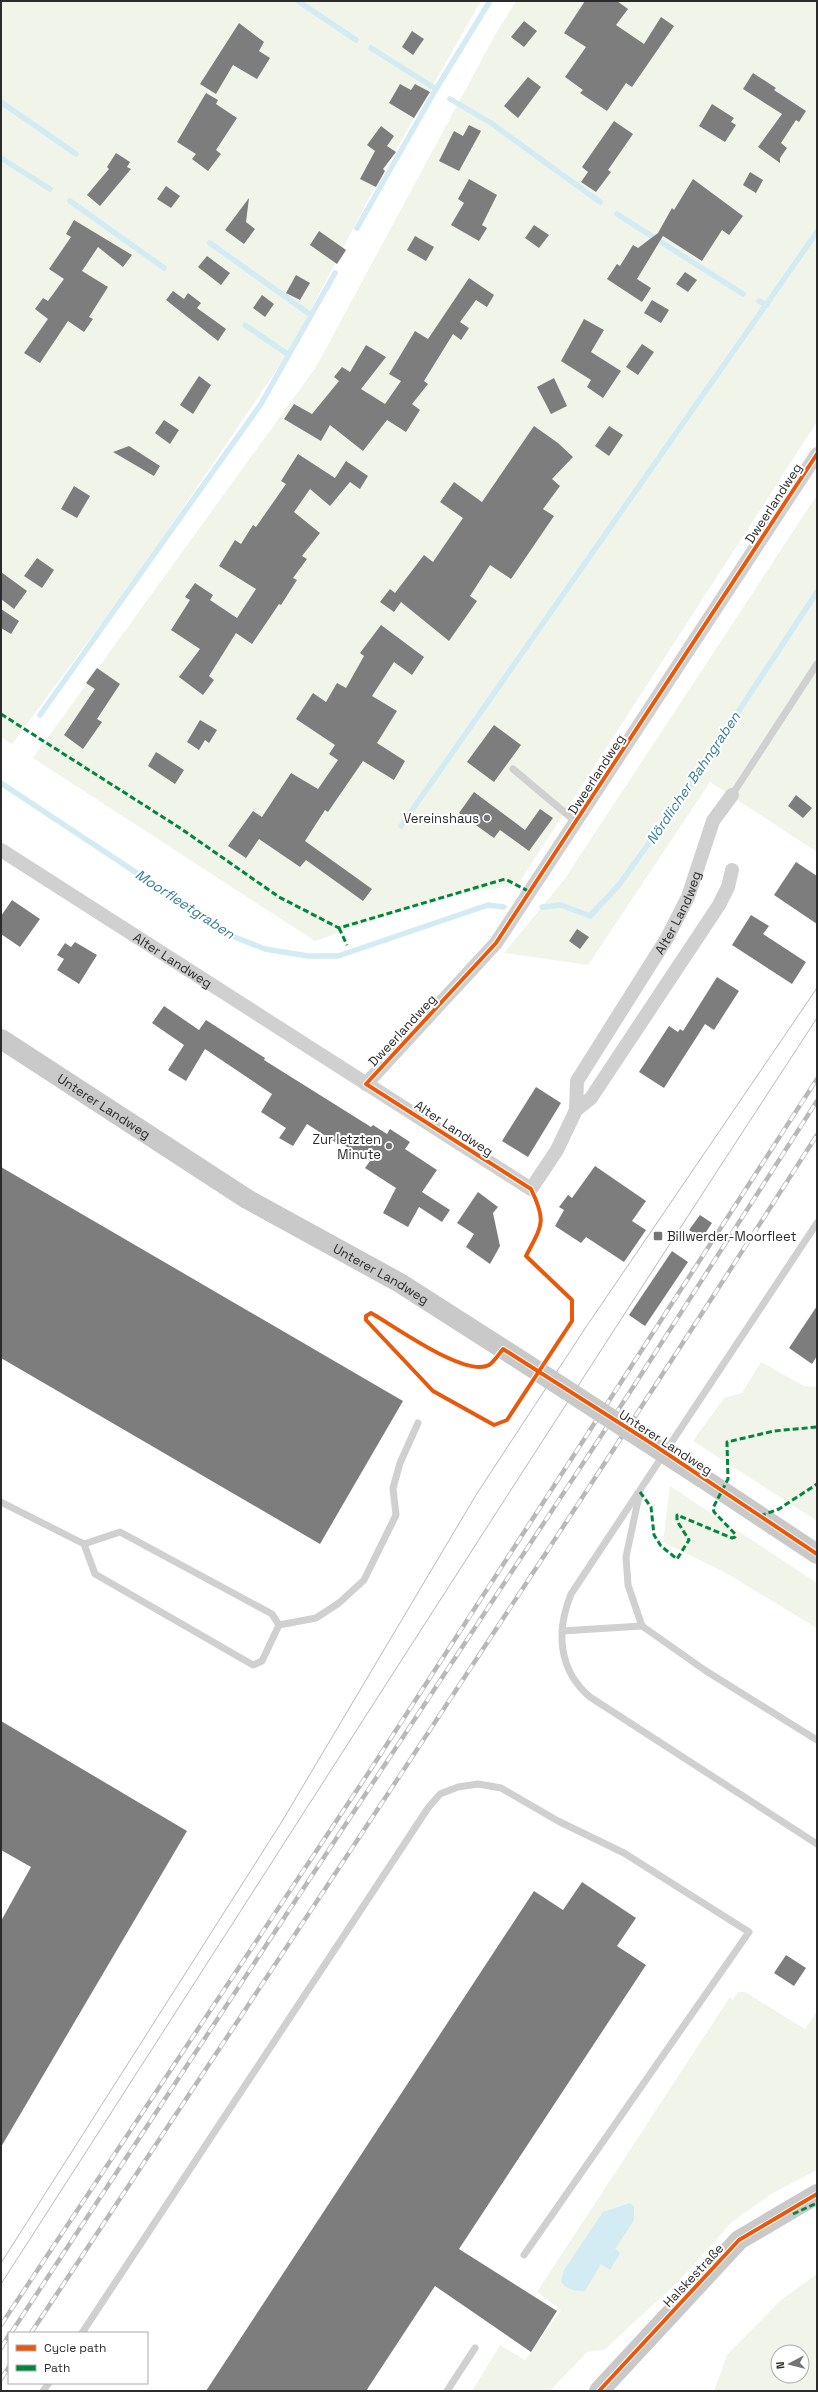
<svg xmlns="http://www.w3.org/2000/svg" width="818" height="2392" viewBox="0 0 818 2392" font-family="'Space Grotesk',sans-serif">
  <rect width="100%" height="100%" fill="#fff"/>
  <!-- green -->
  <g fill="#f1f4e9" fill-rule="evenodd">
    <polygon points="1,1 481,1 376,185 290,350 139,573 12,744 1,737"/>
    <path d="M516 1H817V422L517 886C447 891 381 919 315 941L33 758 316 367 495 35Z"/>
    <polygon points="817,495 817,852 710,782 588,965 504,953 564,880"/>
    <polygon points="761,1362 804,1386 817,1387 817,1521 693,1441 724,1398 742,1393"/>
    <polygon points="670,1486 817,1583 817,1628 726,1573 663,1542"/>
    <polygon points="738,1992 745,1992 805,2029 817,2011 817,2170 771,2194 731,2223 677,2283 604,2350 587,2352 550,2391 472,2391 500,2345 525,2360 561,2310 537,2292 730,1997 733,2000"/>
    <path d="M817 2274V2391H714L727 2355 781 2300ZM778 2352H802V2376H778Z"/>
  </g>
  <!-- water -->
  <path fill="#d3ebf2" d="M630 2203 634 2207V2220L615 2249 620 2253 610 2270 601 2264 585 2291C575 2292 566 2289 561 2281L564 2270 603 2212Z"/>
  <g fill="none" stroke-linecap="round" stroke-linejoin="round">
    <!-- stream -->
    <g stroke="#d3ebf2" stroke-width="5.5">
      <polyline points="298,1 356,40"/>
      <polyline points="371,48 436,89"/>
      <polyline points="450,99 491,123 600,202"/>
      <polyline points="1,102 76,154"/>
      <polyline points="1,158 50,189"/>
      <polyline points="70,201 164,268"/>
      <polyline points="617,214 743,294"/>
      <polyline points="357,228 436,89 490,1"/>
      <polyline points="210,243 311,315"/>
      <polyline points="759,301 767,305"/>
      <polyline points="245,325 289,355"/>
      <polyline points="40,715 261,404 335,273"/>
      <polyline points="1,783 232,936 265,949 308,956 338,956 488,905 504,907"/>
      <polyline points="401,826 817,232"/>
      <polyline points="542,907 561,905 590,916 619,885 686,791 817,592"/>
    </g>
  </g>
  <!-- building -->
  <g fill="#7d7d7d">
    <polygon points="585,1 617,1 628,9 616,25 644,44 661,17 674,26 632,87 626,83 607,111 580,93 583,90 565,77 586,47 564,33"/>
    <polygon points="524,21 537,31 524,47 511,37"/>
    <polygon points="239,23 264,42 259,51 270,58 257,79 233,65 216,94 200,84"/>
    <polygon points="412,31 424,39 413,55 402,47"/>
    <polygon points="753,73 776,88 774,90 806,111 799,122 796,120 781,143 787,148 780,158 780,163 758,147 782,114 743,89"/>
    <polygon points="528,77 541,87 518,118 504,106"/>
    <polygon points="400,84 411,90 415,84 430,92 414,118 389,103"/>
    <polygon points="206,93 218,100 216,104 237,118 216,150 221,154 208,171 192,159 196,154 177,142"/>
    <polygon points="712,104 734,118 731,122 736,125 725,142 699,126"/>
    <polygon points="614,121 633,134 608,170 611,172 596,192 581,182 588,172 582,167"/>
    <polygon points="469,125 481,131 459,171 439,161 454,131 463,136"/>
    <polygon points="381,126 394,136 387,146 396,152 383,169 385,171 376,187 360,179 375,151 367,145"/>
    <polygon points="116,153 130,162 127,167 131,169 100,206 87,195 109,169 107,167"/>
    <polygon points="750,172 763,180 756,193 743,185"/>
    <polygon points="469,179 497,195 482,225 487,228 479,241 451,225 464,203 458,199"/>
    <polygon points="693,179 743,216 729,235 722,230 702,261 663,236 637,279 651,288 642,302 607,279 617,264 620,266 633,245 638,248 658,233 672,208 674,210"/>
    <polygon points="166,186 180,196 171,208 157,199"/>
    <polygon points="249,198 246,222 255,229 244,244 225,230"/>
    <polygon points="74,220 132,255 123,267 98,247 82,271 108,287 89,317 93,319 84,332 68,321 40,363 24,353 48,319 35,309 43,298 48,301 64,279 49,269 71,237 66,234"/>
    <polygon points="534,225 549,235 539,248 525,238"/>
    <polygon points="319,231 346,250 337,264 310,245"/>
    <polygon points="415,236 434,247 426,261 407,250"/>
    <polygon points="207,256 230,273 221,285 198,267"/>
    <polygon points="685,272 697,280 688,292 676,284"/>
    <polygon points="296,275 310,283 300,300 286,293"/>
    <polygon points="469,278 494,295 487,307 476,300 460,322 469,328 461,340 453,334 424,381 428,384 412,404 420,410 406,432 387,420 363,451 330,425 321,441 284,419 294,404 312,414 339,381 334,377 342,367 350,372 366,345 386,357 361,389 385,404 401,381 389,374 415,331 428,339"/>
    <polygon points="173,291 184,299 188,293 201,303 197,308 226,329 218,341 166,300"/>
    <polygon points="262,295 274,304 265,317 253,308"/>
    <polygon points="652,300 669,310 661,323 644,313"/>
    <polygon points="584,319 604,330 591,352 621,371 603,398 587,387 591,380 561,361"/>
    <polygon points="642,344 654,352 638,375 626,367"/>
    <polygon points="199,376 211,385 193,414 180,405"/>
    <polygon points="554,378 567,406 551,414 537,387"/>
    <polygon points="164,420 179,430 170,444 155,433"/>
    <polygon points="534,426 558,443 573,457 552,479 560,486 543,509 554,516 511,579 490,565 470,596 477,601 449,641 401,602 394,612 380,602 390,589 395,593 424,555 433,562 463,518 440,502 454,482 482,502"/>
    <polygon points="609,426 623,435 609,456 595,446"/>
    <polygon points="129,446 160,466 154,476 113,452"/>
    <polygon points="298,454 335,478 346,461 368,476 360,489 350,482 330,506 310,489 294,512 320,533 302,556 307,559 293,578 297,580 281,605 279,604 252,644 236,633 209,676 214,680 203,695 179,677 200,649 171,630 190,600 185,597 195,583 213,595 210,600 237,618 256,589 219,566 235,540 241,544 253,525 256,527 286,484 281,481"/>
    <polygon points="74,486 90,496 77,518 61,509"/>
    <polygon points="37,558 54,570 42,588 24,576"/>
    <polygon points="1,572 27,591 14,609 1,599"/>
    <polygon points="1,609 19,621 11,634 1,628"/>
    <polygon points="381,625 424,657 412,675 394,662 372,696 397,711 377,743 405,761 394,780 363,761 328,812 325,810 305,841 372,889 363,901 306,860 300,867 259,839 246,858 228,846 253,811 262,817 291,773 318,789 338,760 329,754 335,745 296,719 313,693 326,702 337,683 346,688 364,656 360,653"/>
    <polygon points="97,668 120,684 97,719 102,722 83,749 64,735 95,689 86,683"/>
    <polygon points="200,720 217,730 209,743 205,740 199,750 187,742"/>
    <polygon points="494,725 521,745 494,782 467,762"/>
    <polygon points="156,752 184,770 175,784 148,766"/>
    <polygon points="474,792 525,830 540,809 553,818 529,851 500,830 494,838 459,813"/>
    <polygon points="796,795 812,808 803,818 788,806"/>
    <polygon points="796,862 817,876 817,924 774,895"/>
    <polygon points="12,900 40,919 20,947 1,934 1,916"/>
    <polygon points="751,915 769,926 763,934 806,962 792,984 732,945"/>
    <polygon points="577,929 589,937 580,949 569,941"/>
    <polygon points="75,942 97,955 79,984 57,970 64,959 57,955 65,943 71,947"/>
    <polygon points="717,977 739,991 714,1030 705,1024 664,1088 639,1072 669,1026 678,1032 680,1029 683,1031"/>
    <polygon points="164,1006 199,1030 206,1020 265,1058 264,1060 371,1127 373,1125 387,1134 390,1129 410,1142 405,1149 437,1170 422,1192 450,1210 442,1222 419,1207 408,1227 383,1213 396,1188 365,1168 370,1161 336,1140 335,1142 307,1124 293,1146 279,1138 286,1128 261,1112 272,1094 205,1049 186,1081 168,1070 184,1045 152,1023"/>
    <polygon points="536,1087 561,1103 528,1157 502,1141"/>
    <polygon points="595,1166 646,1201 632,1221 646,1230 624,1262 586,1237 581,1243 555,1226 564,1210 559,1207 568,1195 572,1198"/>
    <polygon points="1,1167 403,1401 320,1544 1,1358"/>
    <polygon points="478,1192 498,1207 493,1213 500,1246 490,1264 466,1247 474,1234 457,1223"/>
    <polygon points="700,1215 712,1223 702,1238 689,1230"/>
    <polygon points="672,1251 688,1262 645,1326 629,1315"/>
    <polygon points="817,1306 817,1356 812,1364 789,1348"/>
    <polygon points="1,1721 187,1831 1,2147 1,1921 31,1867 1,1850"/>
    <polygon points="582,1882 636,1918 617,1946 646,1965 459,2249 557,2311 531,2352 435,2286 366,2391 206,2391 534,1891 563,1910"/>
    <polygon points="786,1955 806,1968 794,1986 774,1973"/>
  </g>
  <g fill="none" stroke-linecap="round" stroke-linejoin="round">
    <!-- lane -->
    <g stroke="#d0d0d0" stroke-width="7">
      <polyline points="513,769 576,822"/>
      <polyline points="732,795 817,664"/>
      <path d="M817 1223 571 1594C556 1631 558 1670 590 1697L817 1844"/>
      <polyline points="639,1496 626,1557 628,1585 642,1626 706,1671 817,1740"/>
      <polyline points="1,1502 84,1544 120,1532 272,1614 279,1625 262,1661 253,1665 95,1574 84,1544"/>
      <polyline points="279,1625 316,1618 339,1603 364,1580 396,1515 393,1488 400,1463 418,1423"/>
      <polyline points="562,1631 642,1626"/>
      <polyline points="82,2333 428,1808 440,1794 458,1787 478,1784 501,1788 558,1821 624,1853 749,1932 524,2255"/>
      <polyline points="43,2391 49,2383"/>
      <polyline points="447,2391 475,2348"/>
    </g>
    <!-- street -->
    <g stroke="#d0d0d0" stroke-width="14">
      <path id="s1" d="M1 850 531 1189 557 1150 576 1110 577 1081 667 938 688 897 713 821 732 795"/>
      <polyline points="366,1084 496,943 817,454"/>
      <polyline points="576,1110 591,1098 719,905 728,887 732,870"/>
    </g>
    <!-- secondary -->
    <g stroke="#c9c9c9" stroke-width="20">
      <path id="s2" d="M1 1039 247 1199 400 1283 511 1354"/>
      <polyline points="701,1477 817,1554"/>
      <polyline points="599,2391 739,2240 817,2194"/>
    </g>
    <!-- tram -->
    <g stroke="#b8b8b8" stroke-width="1">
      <polyline points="1,2263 281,1823 476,1495 586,1327 817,988"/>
      <path d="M1 2284C273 1862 542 1438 817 1018"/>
    </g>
    <!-- rail casing -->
    <g stroke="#b8b8b8" stroke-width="4.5">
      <g id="rail">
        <polyline points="1,2325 369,1772 817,1079"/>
        <polyline points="11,2333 628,1395 817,1101"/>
        <path d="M31 2333C295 1935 559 1537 817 1135"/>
        <polyline points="1,2348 9,2335"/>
        <polyline points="1,2379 9,2367"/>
      </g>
    </g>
    <!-- rail -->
    <use href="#rail" stroke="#fff" stroke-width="3" stroke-dasharray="9" stroke-linecap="butt"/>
    <!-- secondary-bridge -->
    <polyline stroke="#c9c9c9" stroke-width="20" points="511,1354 701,1477"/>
    <!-- quiet -->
    <g stroke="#00873e" stroke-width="3" stroke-dasharray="6 3" stroke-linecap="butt">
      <polyline points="1,714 180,828 279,897 339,928 505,879 530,892"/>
      <polyline points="339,928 347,945"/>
      <polyline points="640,1492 651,1507 654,1535 661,1546 677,1559 689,1540 677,1521 677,1515 732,1538 735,1537 736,1535 714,1512 713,1508 728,1479 727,1442 774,1431 817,1427"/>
      <polyline points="760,1516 779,1509 817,1484"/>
      <polyline points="793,2214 817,2203"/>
    </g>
    <!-- cycleway casing -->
    <g stroke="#fff" stroke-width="6">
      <g id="cycleway">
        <path d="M817 454 496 943 366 1084 531 1189C547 1222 542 1225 526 1256L572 1300V1321L507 1420 494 1425 433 1391 366 1320V1316L371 1313C393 1325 465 1378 489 1365 494 1362 499 1354 503 1349L511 1354 651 1443 817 1554"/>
        <polyline points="599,2391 739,2240 817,2194"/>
      </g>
    </g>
    <!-- cycleway -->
    <use href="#cycleway" stroke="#e8590c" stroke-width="4"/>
  </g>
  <!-- markers -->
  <g fill="#757575" stroke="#fff" stroke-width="1.5">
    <circle cx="487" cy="818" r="4"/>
    <circle cx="389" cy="1146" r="4"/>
    <rect x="653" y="1231" width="10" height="10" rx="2"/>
  </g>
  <g text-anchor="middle" stroke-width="4" stroke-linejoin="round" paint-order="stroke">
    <!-- street labels -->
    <g font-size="13" fill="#2b2b2b" stroke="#fff">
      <text transform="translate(773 503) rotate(-57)" y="5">Dweerlandweg</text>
      <text transform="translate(596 774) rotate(-57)" y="5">Dweerlandweg</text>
      <text dy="5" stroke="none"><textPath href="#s1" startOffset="946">Alter Landweg</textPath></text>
      <text dy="5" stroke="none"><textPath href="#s1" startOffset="204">Alter Landweg</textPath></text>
      <text transform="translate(402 1030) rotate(-47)" y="5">Dweerlandweg</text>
      <text dy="5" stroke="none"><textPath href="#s2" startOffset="123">Unterer Landweg</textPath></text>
      <text transform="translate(454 1128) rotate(33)" y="5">Alter Landweg</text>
      <text dy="5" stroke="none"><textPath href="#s2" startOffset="447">Unterer Landweg</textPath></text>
      <text transform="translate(666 1442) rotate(33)" y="5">Unterer Landweg</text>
      <text transform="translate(693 2275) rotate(-47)" y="5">Halskestraße</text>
    </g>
    <!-- poi labels -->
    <g font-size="13" fill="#2b2b2b" stroke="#fff" text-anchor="end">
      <text x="479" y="823">Vereinshaus</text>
      <text x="381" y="1144">Zur letzten<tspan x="381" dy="15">Minute</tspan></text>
      <text x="667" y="1241" text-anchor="start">Billwerder-Moorfleet</text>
    </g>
    <!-- water labels -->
    <g font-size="14" font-style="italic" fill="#337d94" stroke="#fff">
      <text transform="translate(693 778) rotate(-56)" y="5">Nördlicher Bahngraben</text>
      <text transform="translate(185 904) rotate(33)" y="5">Moorfleetgraben</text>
    </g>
  </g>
  <!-- border -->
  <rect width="818" height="2392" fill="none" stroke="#2b2b2b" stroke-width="4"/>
  <!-- legend -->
  <rect x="8" y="2332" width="140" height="52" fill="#ffffff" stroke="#aaaaaa"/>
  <rect x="16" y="2345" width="20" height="6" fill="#e8590c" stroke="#aaaaaa"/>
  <text x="44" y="2352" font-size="12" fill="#2b2b2b">Cycle path</text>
  <rect x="16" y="2365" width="20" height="6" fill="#00873e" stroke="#aaaaaa"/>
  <text x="44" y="2372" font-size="12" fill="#2b2b2b">Path</text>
  <!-- north arrow -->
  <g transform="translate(790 2364) rotate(263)"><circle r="19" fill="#ffffff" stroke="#aaaaaa"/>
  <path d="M0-3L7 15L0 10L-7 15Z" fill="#757575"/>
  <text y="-6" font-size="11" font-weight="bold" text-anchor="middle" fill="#2b2b2b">N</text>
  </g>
</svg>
